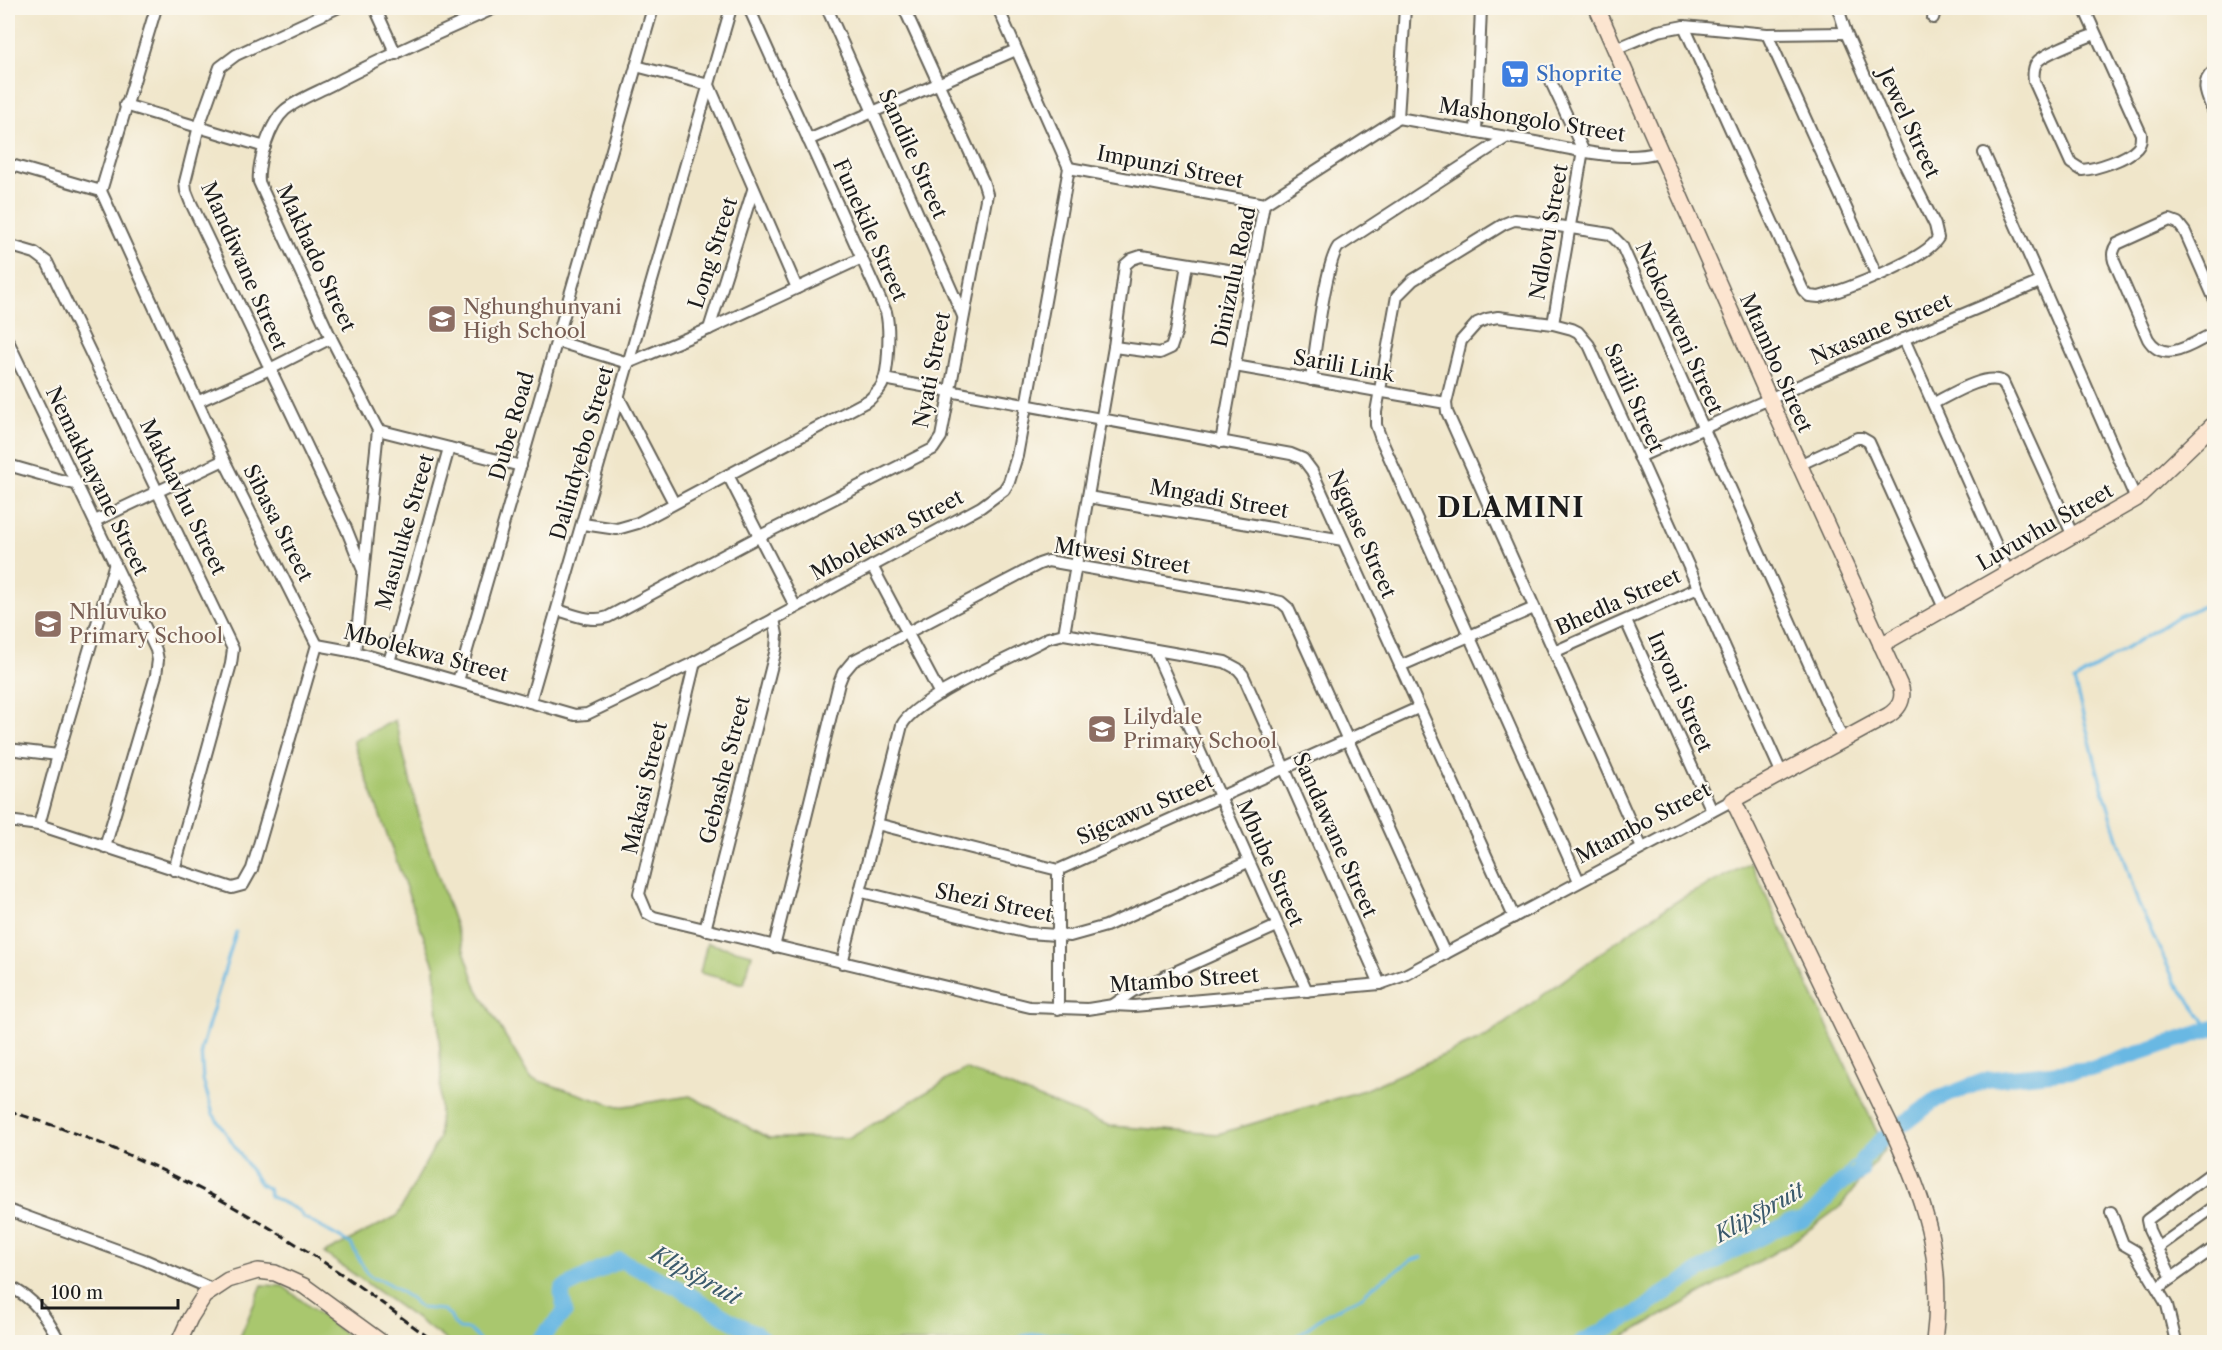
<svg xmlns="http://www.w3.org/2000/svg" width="2222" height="1350" viewBox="0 0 2222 1350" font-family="'Libre Caslon Text',serif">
  <rect width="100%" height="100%" fill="#fbf7ec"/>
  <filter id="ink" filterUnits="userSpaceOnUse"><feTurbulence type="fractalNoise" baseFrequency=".0167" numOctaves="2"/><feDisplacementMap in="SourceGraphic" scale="12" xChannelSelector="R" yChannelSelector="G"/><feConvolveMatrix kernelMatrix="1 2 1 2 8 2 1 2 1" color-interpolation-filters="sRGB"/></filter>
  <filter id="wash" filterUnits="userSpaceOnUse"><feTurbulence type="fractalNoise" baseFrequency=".008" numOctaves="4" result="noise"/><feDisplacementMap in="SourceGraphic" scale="24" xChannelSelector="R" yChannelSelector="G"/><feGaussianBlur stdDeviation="1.35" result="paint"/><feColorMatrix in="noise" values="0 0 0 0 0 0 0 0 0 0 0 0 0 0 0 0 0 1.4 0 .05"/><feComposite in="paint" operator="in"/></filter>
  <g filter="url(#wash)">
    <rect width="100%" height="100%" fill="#f0e6ca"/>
    <!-- green -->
    <g fill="#a9c76e" stroke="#627245" stroke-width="1.5">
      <polygon points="395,720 423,832 477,988 530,1078 618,1107 690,1096 769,1138 850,1138 965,1069 1110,1126 1218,1134 1364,1090 1487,1036 1635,928 1682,898 1751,863 1885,1149 1841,1206 1788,1245 1614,1342 449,1342 324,1253 397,1216 439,1138 441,1068 435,968 353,741"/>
      <polygon points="707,943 752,954 744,984 700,973"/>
      <polygon points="262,1285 283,1286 355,1342 238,1342"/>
    </g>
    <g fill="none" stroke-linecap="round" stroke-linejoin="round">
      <!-- stream -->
      <g stroke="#69b8e3" stroke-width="3">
        <polyline points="236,932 201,1050 203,1080 213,1114 260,1184 268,1189 270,1196 299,1211 303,1217 351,1244 366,1272 373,1278 384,1281 410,1298 421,1308 443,1310 450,1315 453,1322 459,1329 470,1330 481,1342"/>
        <polyline points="2211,1029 2175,982 2138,903 2101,783 2074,681 2178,616 2214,602"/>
        <path d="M1840 1184C1844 1170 1849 1162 1864 1158"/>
        <polyline points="1782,1227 1791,1216 1815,1211"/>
        <polyline points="1289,1342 1325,1315 1361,1297 1376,1284 1412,1260 1422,1257"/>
      </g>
      <!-- river -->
      <g stroke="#69b8e3" stroke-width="16">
        <path d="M537 1342 565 1312C565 1303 560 1297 562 1289L620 1260 679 1288 733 1322 754 1332 767 1342"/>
        <polyline points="1025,1342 1042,1340 1068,1342"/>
        <polyline points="1581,1342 1643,1310 1660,1296 1727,1254 1789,1223 1801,1221 1813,1213 1843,1181 1851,1178 1861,1171 1862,1160 1881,1140 1937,1099 1989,1079 2091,1069 2214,1028"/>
      </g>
    </g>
  </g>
  <g filter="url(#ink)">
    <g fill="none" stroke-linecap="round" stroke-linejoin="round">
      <!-- street casing -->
      <g stroke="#666359" stroke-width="14">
        <g id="street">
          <polyline points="337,8 236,55 220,67 199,126 185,182 186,191 190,201 346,528 362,568"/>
          <polyline points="375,8 396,54"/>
          <polyline points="827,8 963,316"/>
          <path d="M2084 8 2141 134C2141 140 2141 144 2137 148 2127 159 2096 169 2082 170L2071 163 2034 81C2033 74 2033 68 2037 62 2044 53 2083 39 2095 34"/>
          <polyline points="1933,18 1936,8"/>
          <path d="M1684 26 1803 290 1809 296 1819 297C1845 290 1925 260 1938 238L1935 225 1898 151 1846 33 1838 8"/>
          <polyline points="1767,34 1877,276"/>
          <polyline points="1615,49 1658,31 1684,26 1767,34 1846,33"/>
          <polyline points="636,66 709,85 797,288"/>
          <path d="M2214 71C2198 83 2208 98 2214 113"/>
          <polyline points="1551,82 1583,150 1553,324"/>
          <polyline points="125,105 265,147"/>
          <path d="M1398 118C1444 126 1490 134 1535 142 1573 149 1622 163 1659 152"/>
          <polyline points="1476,131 1481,8"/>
          <polyline points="808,140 1016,50"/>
          <polyline points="1984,153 2136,499"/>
          <polyline points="8,164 101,191"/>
          <polyline points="1069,168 1264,204"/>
          <polyline points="8,245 35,253 47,262 233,649 231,664 174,870"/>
          <path d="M2214 298 2185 232 2178 223 2170 220 2117 244C2113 250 2112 254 2114 261L2148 339C2165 366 2193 343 2214 333"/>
          <polyline points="709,329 753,190"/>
          <polyline points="1904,339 2008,572"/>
          <polyline points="8,341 156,650 158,660 156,675 105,847"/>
          <polyline points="556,341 628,363 709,329 862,258"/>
          <polyline points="1114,347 1160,353 1171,348 1176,333 1187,264"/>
          <polyline points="1235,366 1446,403"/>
          <polyline points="884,379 1291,454 1303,459 1312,471 1514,917"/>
          <path d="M1311 380C1315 353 1325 265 1338 247L1507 137"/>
          <polyline points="618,396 674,503"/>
          <polyline points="199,401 270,369 331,338"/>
          <path d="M1934 403C1950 395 1987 372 2003 382L2073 536"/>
          <polyline points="378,430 521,466"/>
          <polyline points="1221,442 1264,204 1398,118 1405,8"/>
          <polyline points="1639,457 1904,339 2040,282"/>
          <polyline points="8,465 78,485"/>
          <polyline points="1799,465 1857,438 1862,438 1869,442 1944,608"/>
          <polyline points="728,475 795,606"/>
          <polyline points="1088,497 1343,540"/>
          <polyline points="95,521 224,460"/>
          <path d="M583 524 617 529 638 523 869 400C874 395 879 391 882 385 889 371 890 327 886 312L749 8"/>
          <polyline points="872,566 940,694"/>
          <path d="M558 610C574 615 592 623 608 617L760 536 933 449 941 437 987 194 983 181 904 8"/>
          <polyline points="1626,621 1712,811"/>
          <polyline points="1064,634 1114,347 1125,265 1132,259 1141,256 1252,274"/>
          <polyline points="317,645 355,652 575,715 587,714 695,662 981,507 1004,490 1009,482 1017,456 1069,168 998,8"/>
          <polyline points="1155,651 1307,991"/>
          <path d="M355 652 378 430 331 338 259 182C257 163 270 123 285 110 297 100 315 93 329 86 383 57 440 33 495 8"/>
          <polyline points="1554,652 1698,588"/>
          <polyline points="389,662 449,448"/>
          <polyline points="695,662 639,894 647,913 654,917 1030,1007 1088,1009 1113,1005 1134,1006 1380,984 1405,975 1733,800"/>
          <polyline points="1400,666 1534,608"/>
          <polyline points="458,681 653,8"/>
          <polyline points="530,702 731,8"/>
          <polyline points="8,749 58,755"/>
          <polyline points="8,821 39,825 232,888 243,885 252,869 317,645 224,460 101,191 156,8"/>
          <polyline points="877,824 1058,870 1418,708"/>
          <polyline points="39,825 58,755 115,563"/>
          <polyline points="1642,848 1447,412 1446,403 1461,341 1477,323 1487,319 1498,317 1553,324 1572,329 1578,332 1589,345 1782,774"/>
          <polyline points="1058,870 1058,1009"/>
          <polyline points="1579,881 1381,439 1376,425 1376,412 1397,296 1413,280 1504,224 1514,220 1526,221 1610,234 1622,246 1843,740"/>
          <polyline points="862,892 1028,933 1070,936 1106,926 1248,862"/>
          <polyline points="705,930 776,649 777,635 774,619"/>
          <polyline points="774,947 839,683 843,673 853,661 1039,564 1048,561 1272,600 1281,602 1288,608 1445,954"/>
          <path d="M842 963 902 725C917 697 1016 656 1048 638L1064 634 1225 662 1238 669 1243 675 1380 984"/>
          <polyline points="1113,1005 1133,991 1277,926"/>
          <polyline points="8,1210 145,1260 212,1289"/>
          <polyline points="2111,1212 2123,1244 2135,1251 2167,1305 2176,1342"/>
          <polyline points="2157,1248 2214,1207"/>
          <polyline points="2172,1278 2149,1230 2147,1220 2214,1171"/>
          <path d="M8 1286C34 1297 47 1318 60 1342"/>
          <polyline points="2158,1288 2214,1248"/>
        </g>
      </g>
      <!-- secondary casing -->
      <g stroke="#666359" stroke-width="18">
        <g id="secondary">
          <path d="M1597 8 1769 398 1901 688C1904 700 1899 708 1889 715L1733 800 1896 1138C1928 1209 1944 1263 1934 1342"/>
          <polyline points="1881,645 2136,499 2214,424"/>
          <polyline points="179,1342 190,1318 204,1296 228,1280 258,1271 275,1273 304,1286 381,1342"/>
        </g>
      </g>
      <!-- street -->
      <use href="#street" stroke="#fff" stroke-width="10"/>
      <!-- secondary -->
      <use href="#secondary" stroke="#fce5d0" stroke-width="15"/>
      <!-- rail -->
      <path stroke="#1c1c1c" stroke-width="3" stroke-dasharray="9 4.5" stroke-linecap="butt" d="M8 1111C123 1145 232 1200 331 1267 367 1291 400 1317 435 1342"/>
    </g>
  </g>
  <!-- icons -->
  <defs>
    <g id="supermarket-square" transform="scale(1.5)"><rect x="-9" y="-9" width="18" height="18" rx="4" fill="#3f7fe0" stroke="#fbf7ec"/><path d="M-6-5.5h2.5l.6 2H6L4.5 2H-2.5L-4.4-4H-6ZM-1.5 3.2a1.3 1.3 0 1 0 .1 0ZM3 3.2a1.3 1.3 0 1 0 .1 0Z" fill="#fff"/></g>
    <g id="school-square" transform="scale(1.5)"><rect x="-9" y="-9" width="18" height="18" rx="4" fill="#8d6e63" stroke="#fbf7ec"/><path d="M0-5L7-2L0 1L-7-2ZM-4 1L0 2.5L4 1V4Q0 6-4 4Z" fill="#fff"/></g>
  </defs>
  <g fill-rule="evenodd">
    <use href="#supermarket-square" x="1515" y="74"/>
    <use href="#school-square" x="442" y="319"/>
    <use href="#school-square" x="48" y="624"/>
    <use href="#school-square" x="1102" y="729"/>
  </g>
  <g text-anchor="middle" stroke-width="4.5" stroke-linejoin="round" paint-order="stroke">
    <!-- shop labels -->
    <g font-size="21" fill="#366cbe" stroke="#fbf7ec" text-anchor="start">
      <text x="1536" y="81">Shoprite</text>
    </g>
    <!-- street labels -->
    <g font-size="21" fill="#1c1c1c" stroke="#fbf7ec">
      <text transform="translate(1532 120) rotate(9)" y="7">Mashongolo Street</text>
      <text transform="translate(1909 123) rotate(65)" y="7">Jewel Street</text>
      <text transform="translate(913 154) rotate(66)" y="7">Sandile Street</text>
      <text transform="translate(1170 167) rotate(11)" y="7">Impunzi Street</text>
      <text transform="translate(870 230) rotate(66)" y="7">Funekile Street</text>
      <text transform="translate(1549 232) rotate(-80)" y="7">Ndlovu Street</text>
      <text transform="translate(713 253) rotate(-72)" y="7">Long Street</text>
      <text transform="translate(316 258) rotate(65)" y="7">Makhado Street</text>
      <text transform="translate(244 266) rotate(66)" y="7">Mandiwane Street</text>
      <text transform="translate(1234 277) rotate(-78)" y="7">Dinizulu Road</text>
      <text transform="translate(1679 328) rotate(66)" y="7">Ntokozweni Street</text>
      <text transform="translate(1881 329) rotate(-23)" y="7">Nxasane Street</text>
      <text transform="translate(1776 363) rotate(66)" y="7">Mtambo Street</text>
      <text transform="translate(1344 366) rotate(10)" y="7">Sarili Link</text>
      <text transform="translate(932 370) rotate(-79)" y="7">Nyati Street</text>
      <text transform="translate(1634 398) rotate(66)" y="7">Sarili Street</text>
      <text transform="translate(512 426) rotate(-74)" y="7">Dube Road</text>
      <text transform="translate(582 453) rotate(-74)" y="7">Dalindyebo Street</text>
      <text transform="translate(97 481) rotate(64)" y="7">Nemakhayane Street</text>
      <text transform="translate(183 497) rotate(64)" y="7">Makhavhu Street</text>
      <text transform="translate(1219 499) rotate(10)" y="7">Mngadi Street</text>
      <text transform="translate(278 523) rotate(63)" y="7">Sibasa Street</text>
      <text transform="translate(2045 527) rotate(-30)" y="7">Luvuvhu Street</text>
      <text transform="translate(405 532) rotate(-74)" y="7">Masuluke Street</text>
      <text transform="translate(1362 534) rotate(66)" y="7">Ngqase Street</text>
      <text transform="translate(887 535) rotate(-28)" y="7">Mbolekwa Street</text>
      <text transform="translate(1122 556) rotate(9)" y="7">Mtwesi Street</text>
      <text transform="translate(1618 602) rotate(-24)" y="7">Bhedla Street</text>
      <text transform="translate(426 653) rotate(15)" y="7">Mbolekwa Street</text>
      <text transform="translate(1680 692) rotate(66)" y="7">Inyoni Street</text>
      <text transform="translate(725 770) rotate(-76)" y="7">Gebashe Street</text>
      <text transform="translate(645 788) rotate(-77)" y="7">Makasi Street</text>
      <text transform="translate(1145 809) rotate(-24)" y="7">Sigcawu Street</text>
      <text transform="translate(1643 823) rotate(-28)" y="7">Mtambo Street</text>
      <text transform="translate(1335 835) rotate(66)" y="7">Sandawane Street</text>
      <text transform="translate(1270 863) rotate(66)" y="7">Mbube Street</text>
      <text transform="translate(994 903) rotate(12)" y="7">Shezi Street</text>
      <text transform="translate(1184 980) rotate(-4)" y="7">Mtambo Street</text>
    </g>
    <!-- education labels -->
    <g font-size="21" fill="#785e54" stroke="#fbf7ec" text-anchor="start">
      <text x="463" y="314">Nghunghunyani<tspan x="463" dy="24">High School</tspan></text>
      <text x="69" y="619">Nhluvuko<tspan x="69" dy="24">Primary School</tspan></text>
      <text x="1123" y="724">Lilydale<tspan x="1123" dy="24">Primary School</tspan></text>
    </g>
    <!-- water labels -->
    <g font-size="22" font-style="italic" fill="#3b5a6c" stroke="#fbf7ec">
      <text transform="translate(1759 1212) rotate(-29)" y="8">Klipspruit</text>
      <text transform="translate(696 1275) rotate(29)" y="8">Klipspruit</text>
    </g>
    <!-- district labels -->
    <g font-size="27" font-weight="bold" letter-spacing="1.5" fill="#1c1c1c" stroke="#fbf7ec">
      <text x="1511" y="517">DLAMINI</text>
    </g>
  </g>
  <!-- margin -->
  <rect width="2222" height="1350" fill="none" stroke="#fbf7ec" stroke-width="30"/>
  <!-- scale -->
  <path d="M42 1299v9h136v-9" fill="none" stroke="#1c1c1c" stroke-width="3"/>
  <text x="51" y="1299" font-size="18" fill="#1c1c1c" stroke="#fbf7ec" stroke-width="4.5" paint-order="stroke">100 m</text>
</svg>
